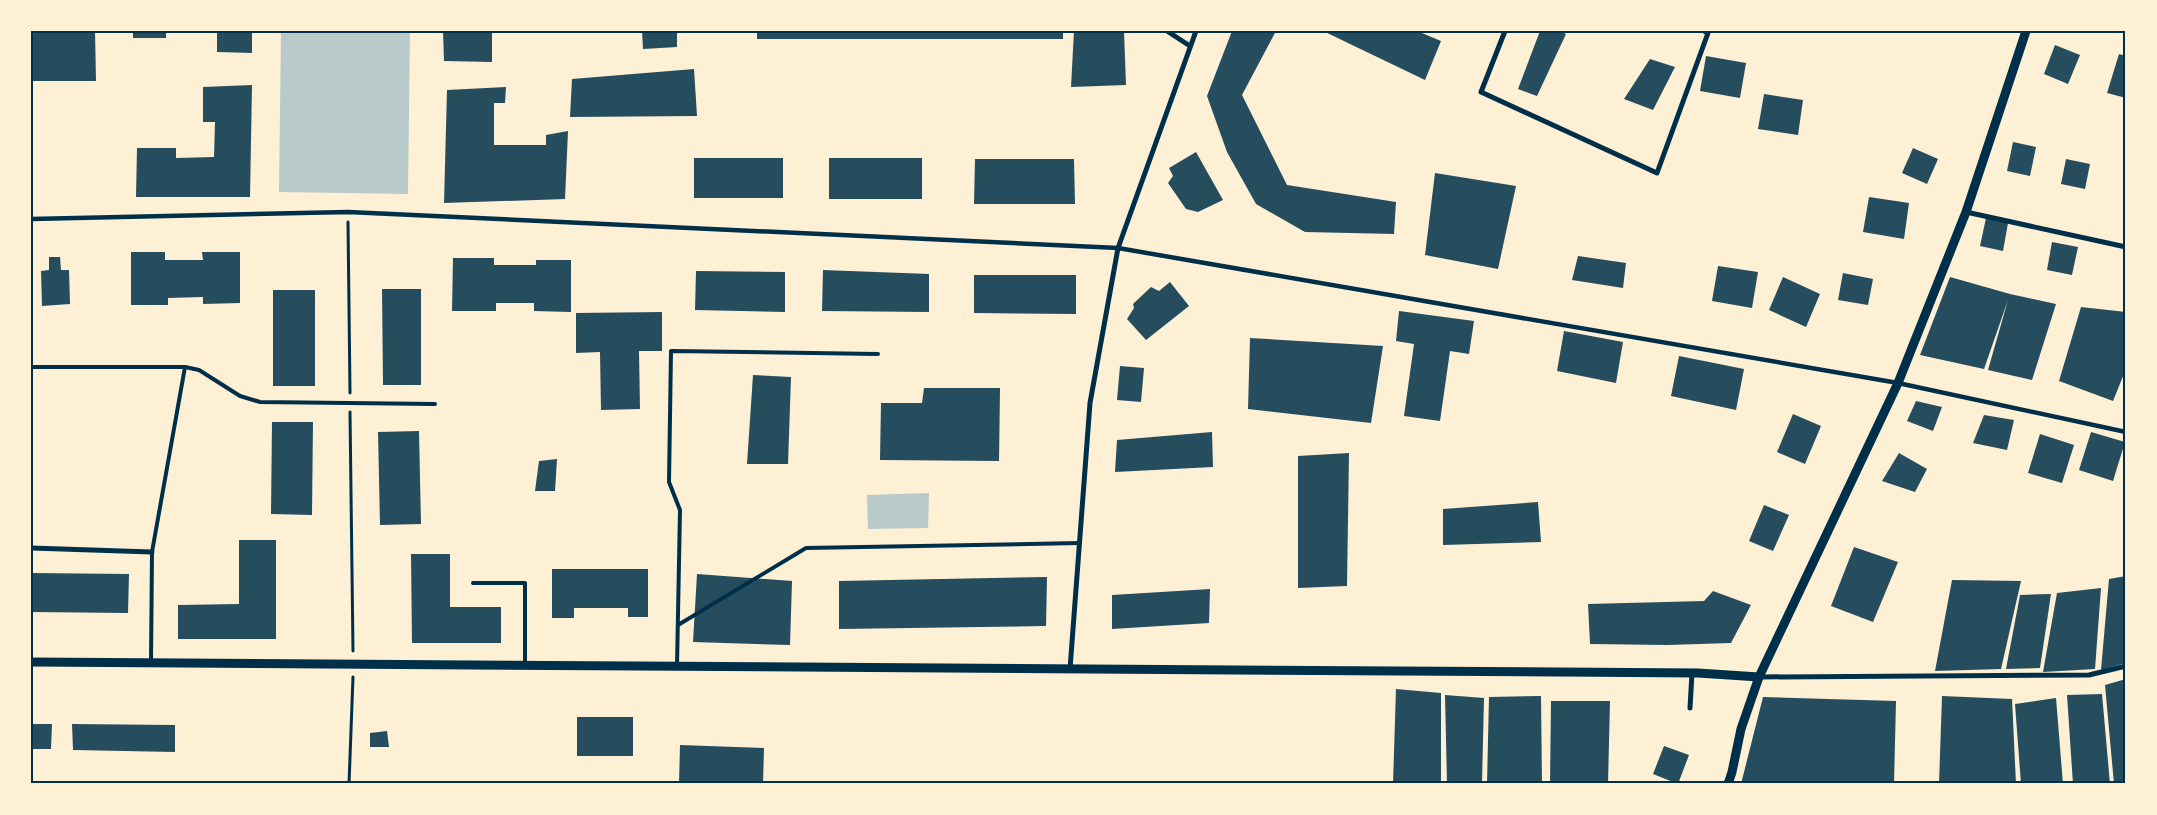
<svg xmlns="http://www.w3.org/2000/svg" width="2157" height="815" viewBox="0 0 2157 815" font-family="Arial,sans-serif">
  <rect width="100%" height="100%" fill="#fdf0d5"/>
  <!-- green -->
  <g fill="#b9caca">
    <polygon points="281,31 410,31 408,194 279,192"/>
    <polygon points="929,493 928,528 868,529 867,495"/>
  </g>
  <!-- building -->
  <g fill="#264d5e">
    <polygon points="31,31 95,31 96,81 31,81"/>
    <rect x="133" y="31" width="33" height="7"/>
    <polygon points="217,31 252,31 252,53 217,52"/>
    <polygon points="443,31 492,31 492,62 444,61"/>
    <polygon points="642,31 677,31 677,47 643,49"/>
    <rect x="757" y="31" width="306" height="8"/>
    <polygon points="1074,31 1124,31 1126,85 1071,87"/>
    <polygon points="1232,31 1276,31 1242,95 1287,185 1396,202 1394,234 1305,232 1256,204 1227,152 1207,96"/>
    <polygon points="1323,31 1417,31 1441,41 1425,80"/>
    <polygon points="1540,31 1559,31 1566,34 1537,96 1518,89"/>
    <polygon points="2055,45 2080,55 2068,84 2044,74"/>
    <polygon points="2119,54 2126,56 2126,98 2107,93"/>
    <polygon points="1706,56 1746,63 1740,98 1700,91"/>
    <polygon points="1650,59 1675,67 1653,110 1624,99"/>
    <polygon points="694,69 697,116 570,117 572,79"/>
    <polygon points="252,85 250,197 136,197 137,148 176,148 176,158 214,157 215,122 203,122 203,87"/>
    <polygon points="506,87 505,103 494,103 494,145 546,145 546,135 568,131 565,199 444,203 447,90"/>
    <polygon points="1764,94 1803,100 1798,135 1758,129"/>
    <polygon points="2013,142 2036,147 2030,176 2007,171"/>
    <polygon points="1913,148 1938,159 1927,184 1902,173"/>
    <polygon points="1196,152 1223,200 1198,212 1186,209 1168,183 1173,176 1169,168"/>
    <rect x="694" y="158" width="89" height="40"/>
    <rect x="829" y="158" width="93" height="41"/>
    <polygon points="975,159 1074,159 1075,204 974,204"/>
    <polygon points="2066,159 2090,164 2085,189 2061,184"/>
    <polygon points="1435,173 1516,186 1498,269 1425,255"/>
    <polygon points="1869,197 1909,203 1904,239 1863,232"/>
    <polygon points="1986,218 2008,223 2003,251 1980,246"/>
    <polygon points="2052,242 2078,247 2072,275 2047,270"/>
    <polygon points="131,252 165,252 165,260 203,260 202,252 240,252 240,303 203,304 203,297 168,298 168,305 131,305"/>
    <polygon points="1578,256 1626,263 1623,288 1572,280"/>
    <polygon points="49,257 60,257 61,270 69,270 70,304 42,306 41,271 49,270"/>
    <polygon points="453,258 494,258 494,265 536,265 536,260 571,260 571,312 534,311 534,303 496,303 496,311 452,311"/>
    <polygon points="1718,266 1758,272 1752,308 1712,301"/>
    <polygon points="823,270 929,274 929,312 822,311"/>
    <polygon points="696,271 785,272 785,312 695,310"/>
    <polygon points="1843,273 1873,279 1868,305 1838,300"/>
    <polygon points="974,275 1076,275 1076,314 974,313"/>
    <polygon points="1783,277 1820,294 1806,327 1769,310"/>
    <polygon points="1950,277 2010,294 2056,304 2032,380 1988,370 2008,300 1984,369 1920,355"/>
    <polygon points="1170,282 1189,306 1146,340 1127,319 1134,308 1133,304 1151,287 1159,291"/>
    <polygon points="382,289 421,289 421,385 383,385"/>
    <rect x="273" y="290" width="42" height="96"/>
    <polygon points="2081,307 2126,312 2126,369 2113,401 2059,381"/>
    <polygon points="1399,311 1474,321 1469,354 1450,351 1440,421 1404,416 1414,344 1396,341"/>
    <polygon points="662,312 662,351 639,351 640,409 601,410 600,352 576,353 576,313"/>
    <polygon points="1564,331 1623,342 1616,383 1557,371"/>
    <polygon points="1250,338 1383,346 1371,423 1248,409"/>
    <polygon points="1679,356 1744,369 1736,410 1671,396"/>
    <polygon points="1120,366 1144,368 1141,402 1117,400"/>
    <polygon points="753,375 791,377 788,464 747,464"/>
    <polygon points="924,388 1000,388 999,461 880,460 881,403 922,403"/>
    <polygon points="1916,401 1942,407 1933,431 1907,421"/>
    <polygon points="1793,414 1821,426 1805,464 1777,452"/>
    <polygon points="1984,415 2014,420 2007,450 1973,443"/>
    <polygon points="272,422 313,422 312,515 271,514"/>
    <polygon points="419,431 421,524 380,525 378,432"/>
    <polygon points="1212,432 1213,467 1115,472 1117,440"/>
    <polygon points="2091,432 2125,442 2113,481 2079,470"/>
    <polygon points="2040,434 2074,445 2062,483 2028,473"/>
    <polygon points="1349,453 1347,586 1298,588 1298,456"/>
    <polygon points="1899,453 1927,469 1915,492 1882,481"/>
    <polygon points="557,459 555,491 535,491 539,461"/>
    <polygon points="1538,502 1541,542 1443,545 1443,509"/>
    <polygon points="1764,505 1789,515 1773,551 1749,541"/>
    <polygon points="239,540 276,540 276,639 178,639 178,605 239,604"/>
    <polygon points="1854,547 1898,562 1873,622 1831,606"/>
    <polygon points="411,554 450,554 450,607 501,607 501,643 412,643"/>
    <polygon points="552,569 648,569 648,617 628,617 628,608 574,608 574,618 552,618"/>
    <polygon points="31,573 129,574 128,613 31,612"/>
    <polygon points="697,574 792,581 790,645 693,642"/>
    <polygon points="2126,576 2126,663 2101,670 2109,579"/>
    <polygon points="1047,577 1046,626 839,629 839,581"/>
    <polygon points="1952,580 2021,581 2001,669 1935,671"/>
    <polygon points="2101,588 2095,669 2043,672 2057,593"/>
    <polygon points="1210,589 1209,623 1112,629 1112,595"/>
    <polygon points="1713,591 1751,605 1731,643 1667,645 1590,644 1588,604 1704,601"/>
    <polygon points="2051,594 2040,668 2006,669 2020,595"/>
    <polygon points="2126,679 2126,784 2114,784 2105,685"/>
    <polygon points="1396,689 1441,693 1441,784 1393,784"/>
    <polygon points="2102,694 2110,784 2073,784 2067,695"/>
    <polygon points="1445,695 1484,698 1482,784 1447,784"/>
    <polygon points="1541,696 1542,784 1487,784 1489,697"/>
    <polygon points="1942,696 2012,699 2016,784 1939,784"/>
    <polygon points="1763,697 1896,701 1894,784 1741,784"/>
    <polygon points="2056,698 2063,784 2021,784 2015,704"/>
    <polygon points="1551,701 1610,701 1608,784 1550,784"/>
    <rect x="577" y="717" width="56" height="39"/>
    <polygon points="31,724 52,724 51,749 31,749"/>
    <polygon points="72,724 175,725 175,752 73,750"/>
    <polygon points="387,731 389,747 370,747 370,733"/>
    <polygon points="680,745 764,748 763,784 679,784"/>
    <polygon points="1664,746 1689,755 1678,784 1653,774"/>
  </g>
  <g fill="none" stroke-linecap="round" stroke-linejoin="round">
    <!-- path -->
    <g stroke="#003049" stroke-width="3">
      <polyline points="348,222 350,393"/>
      <polyline points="350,412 353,651"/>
      <polyline points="349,784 353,677"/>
    </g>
    <!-- service -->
    <g stroke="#003049" stroke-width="4">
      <polyline points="31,367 185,367 199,370 240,396 260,402 435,404"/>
      <polyline points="473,583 525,583 525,665"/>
      <polyline points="678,625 806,548 1080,543"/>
      <polyline points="151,662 152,552 185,367"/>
      <polyline points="677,666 680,510 669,482 671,351 878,354"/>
    </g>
    <!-- pedestrian -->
    <polyline stroke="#003049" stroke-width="4.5" points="31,219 348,212 1118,248 1898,383 2126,432"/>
    <!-- minor -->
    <g stroke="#003049" stroke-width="5">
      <polyline points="1167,31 1190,46"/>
      <polyline points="1505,31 1481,92 1657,173 1708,33 1704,31"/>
      <polyline points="1966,212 2126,247"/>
      <polyline points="31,548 152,552"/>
      <polyline points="1070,669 1090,403 1118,248 1196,31"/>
      <polyline points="1759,677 2089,675 2126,666"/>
      <polyline points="1690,708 1692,673"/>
    </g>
    <!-- tertiary -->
    <g stroke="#003049" stroke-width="9">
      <polyline points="31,662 1698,673 1759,677"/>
      <polyline points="1728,784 1732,772 1741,729 1759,677 1898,383 1966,212 2026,31"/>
    </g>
  </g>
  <!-- border -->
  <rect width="2157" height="815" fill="none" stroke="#fdf0d5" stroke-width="65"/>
  <rect x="32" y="32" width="2092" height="750" fill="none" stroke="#003049" stroke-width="2"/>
</svg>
